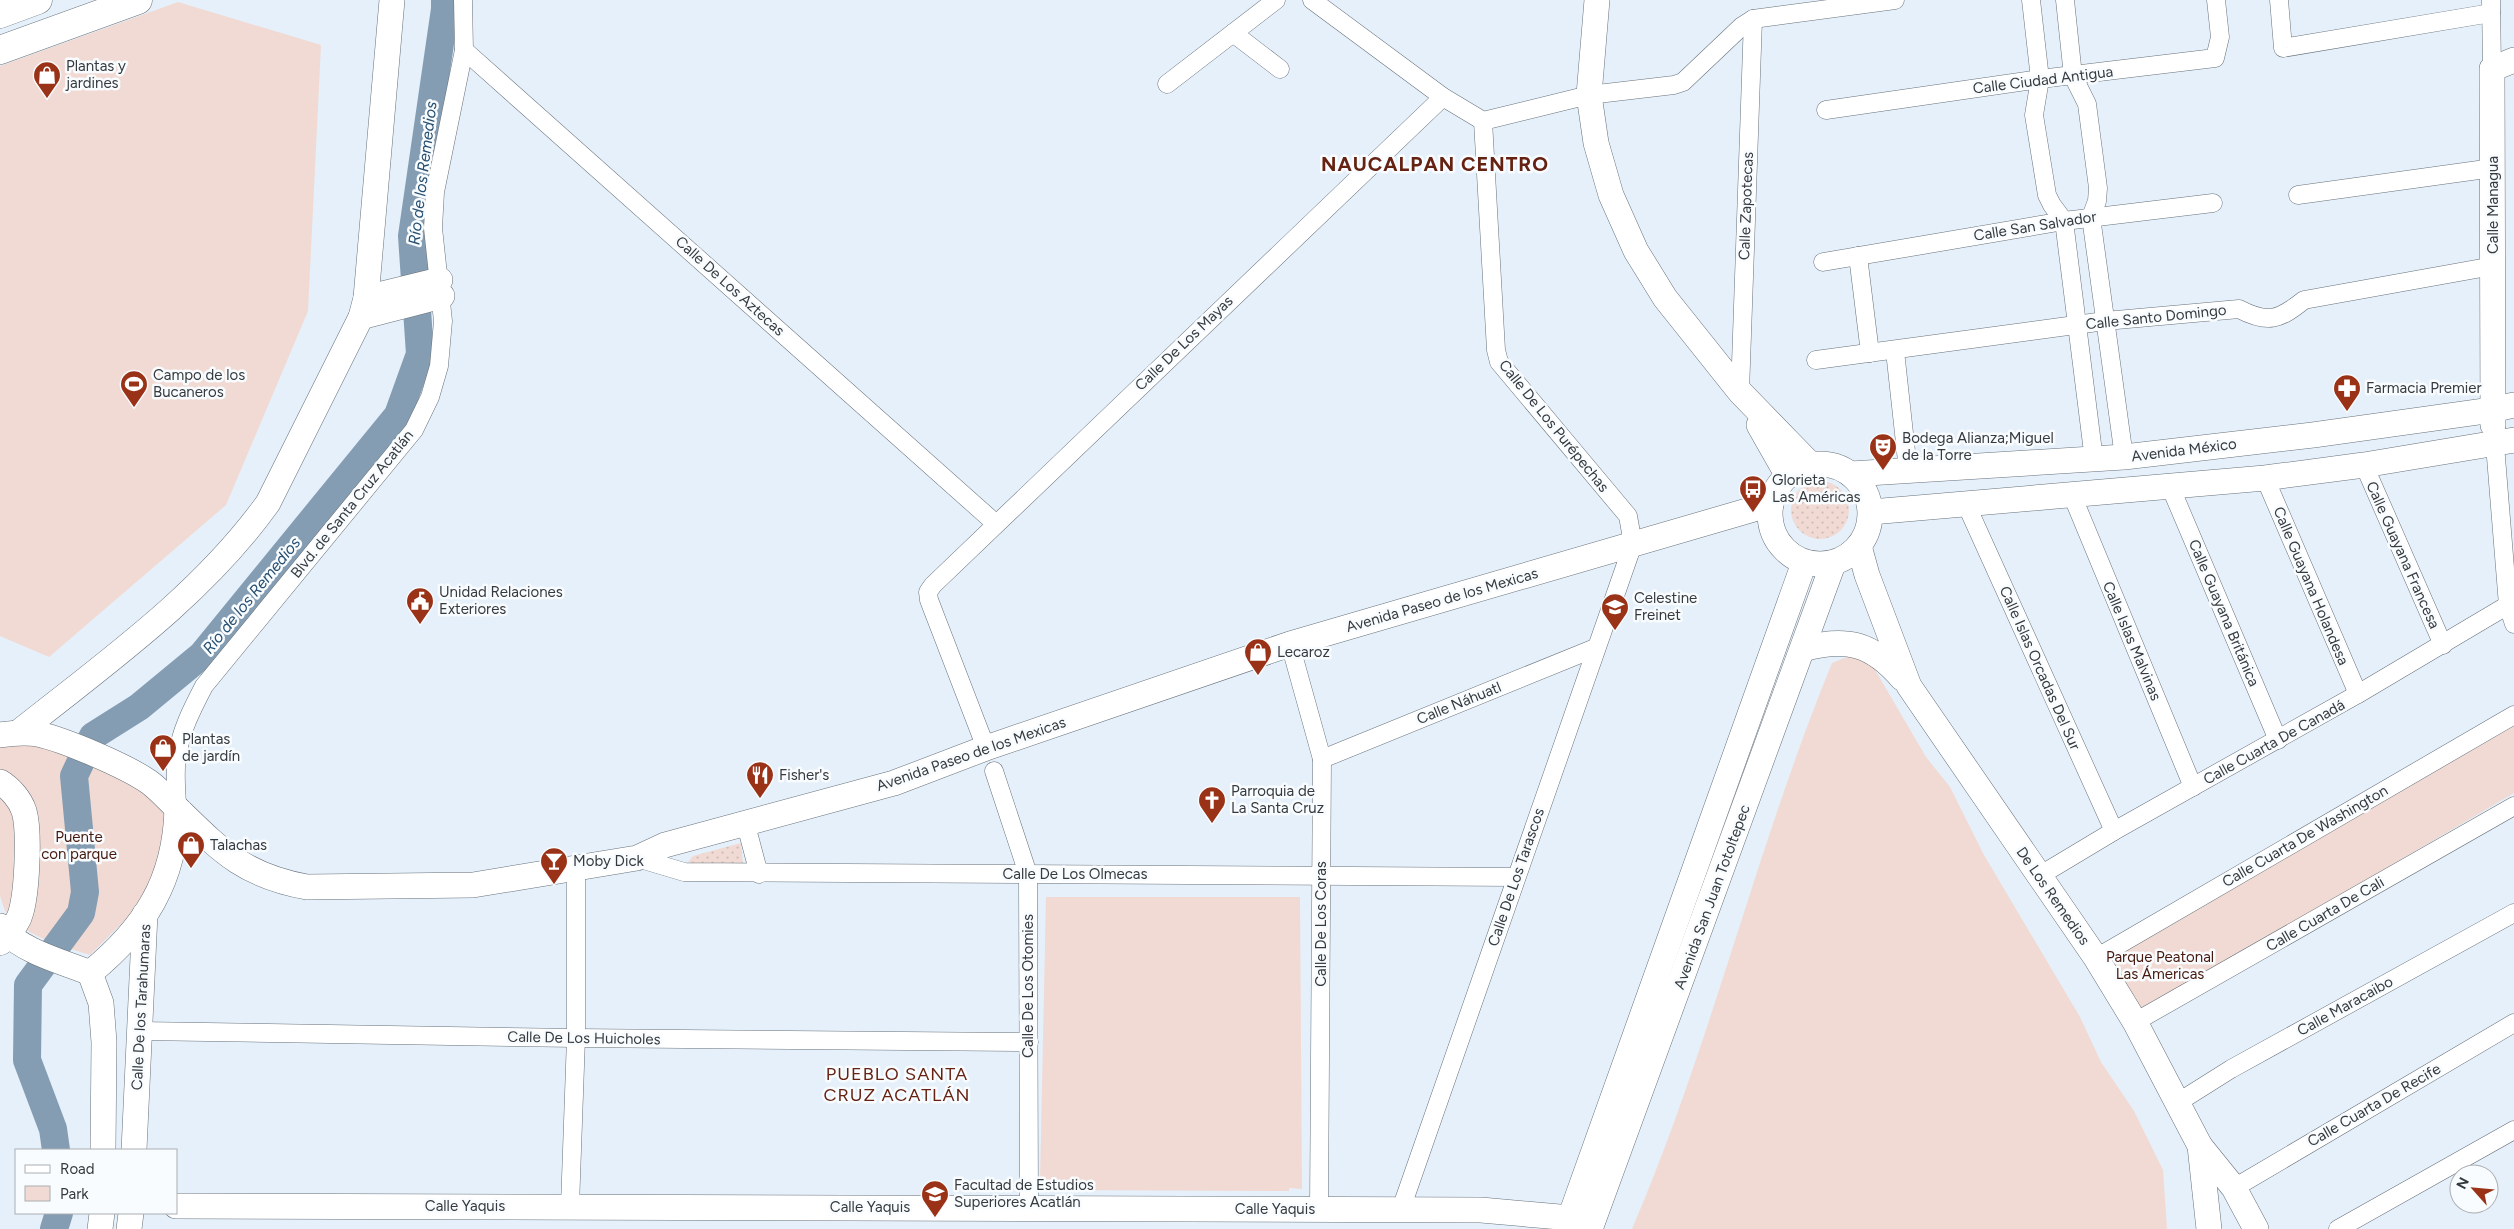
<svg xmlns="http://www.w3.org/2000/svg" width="2514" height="1229" viewBox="0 0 2514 1229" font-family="Figtree,sans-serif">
  <defs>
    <pattern id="grass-dots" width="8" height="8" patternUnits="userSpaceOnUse" patternTransform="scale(1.25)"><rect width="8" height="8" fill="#f1dad3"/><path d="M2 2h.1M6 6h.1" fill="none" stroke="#cfbcb6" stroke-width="1.8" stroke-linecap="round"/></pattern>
  </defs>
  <rect width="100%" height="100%" fill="#e5f0fa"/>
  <!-- grass -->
  <g fill="url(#grass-dots)">
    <circle cx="1820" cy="510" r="29"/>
    <polygon points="741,843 743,866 728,869 688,862 693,856"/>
  </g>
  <!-- green -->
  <g fill="#f1dad3">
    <polygon points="178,2 321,45 308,311 226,505 49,657 0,636 0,66"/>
    <path d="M1852 655 1874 668 1926 757 1950 787 1984 855 2080 1017 2101 1062 2134 1111 2163 1170 2167 1229H1632C1711 1045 1756 848 1832 663Z"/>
    <polygon points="2514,726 2514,793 2138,1014 2105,961"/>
    <path d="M42 741 147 788 169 817 151 882 129 916 90 955C61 946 28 937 7 914 4 910 2 902 0 896V745Z"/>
    <polygon points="1046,897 1300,897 1302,1189 1289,1188 1289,1191 1053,1190 1053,1181 1040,1181"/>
  </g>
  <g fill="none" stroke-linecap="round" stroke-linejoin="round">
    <!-- river -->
    <g stroke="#859db3" stroke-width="28">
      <polyline points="56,1150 53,1129 27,1060 28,985 81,913 85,892 74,776 93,736 139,707 202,655 398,415 420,354 412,236 445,9 445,0"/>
      <polyline points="54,1229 59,1213"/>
    </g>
    <!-- street casing -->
    <g stroke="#68727b" stroke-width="19">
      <g id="street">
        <polyline points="1312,0 1443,97 1483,121 1589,95 1674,85 1683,82 1742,26 1753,19 1895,0"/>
        <polyline points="2031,0 2040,79 2034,115 2047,195 2052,205 2064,221 2094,460"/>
        <polyline points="2065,0 2073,76 2087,104 2098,188 2097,201 2091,217 2124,457"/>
        <polyline points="2279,0 2283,48 2491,13"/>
        <polyline points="2491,0 2492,69"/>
        <polyline points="1233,33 1280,69"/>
        <polyline points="464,50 995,523"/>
        <polyline points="1167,84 1276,0"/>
        <polyline points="1826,110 2040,79 2215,58 2220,37 2216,0"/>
        <polyline points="2298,195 2493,168"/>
        <polyline points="1858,256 1870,353"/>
        <polyline points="1823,262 2064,221 2213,203"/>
        <polyline points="1895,351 1908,470"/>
        <path d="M1816 360 2105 321 2239 309C2268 324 2279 320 2304 300L2493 266"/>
        <polyline points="1740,392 1753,19"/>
        <polyline points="2495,445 2508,605 2514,624"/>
        <polyline points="2364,465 2443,645"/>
        <polyline points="2265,478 2358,694"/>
        <polyline points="2170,486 2278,740"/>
        <polyline points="2072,495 2193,787"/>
        <polyline points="1966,504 2114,831"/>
        <polyline points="1290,644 1322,759 1319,1209"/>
        <polyline points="986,748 929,600 928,592 933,585 1443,97"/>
        <polyline points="1322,759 1595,648"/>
        <polyline points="994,771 1028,874 1029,1208"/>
        <path d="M177 809C177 793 174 774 177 758 180 732 192 709 204 686L414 430 430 397 439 366 443 321 433 228 435 192 464 50 463 0"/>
        <polyline points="746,825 759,874"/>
        <polyline points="637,858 684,872 1516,877"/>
        <polyline points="2039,876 2114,831 2358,694 2508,605"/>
        <polyline points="2096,958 2514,715"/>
        <polyline points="2135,1022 2514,806"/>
        <polyline points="140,1031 576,1038 1029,1042"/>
        <polyline points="2177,1103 2231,1069 2514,913"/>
        <polyline points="2234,1188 2514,1023"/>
        <polyline points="570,1206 576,1038 576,867"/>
        <polyline points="1401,1209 1633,544 1628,516 1499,362 1496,350 1483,121"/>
        <polyline points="2338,1229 2514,1130"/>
      </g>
    </g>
    <!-- secondary casing -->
    <g stroke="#68727b" stroke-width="26">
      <g id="secondary">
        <polyline points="1597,0 1589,95 1596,143 1611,195 1636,251 1665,298 1740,392 1810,464"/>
        <polyline points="366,298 440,280"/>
        <polyline points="361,317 442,296"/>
        <polyline points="1759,425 1788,476"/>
        <polyline points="2493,425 2492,69 2514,60"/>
        <circle cx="1820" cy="514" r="50"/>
        <polyline points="1851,474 2124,457 2313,435 2492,410 2514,405"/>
        <polyline points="1871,512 2265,478 2364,465 2514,440"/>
        <polyline points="1859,546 1867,575 1909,686 2096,958 2135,1022 2200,1146 2209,1229"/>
        <path d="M1803 649C1846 637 1872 643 1902 678"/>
        <path d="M19 732C107 662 202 595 268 503L361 317 366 298 392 0"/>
        <path d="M0 735C13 733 25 732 38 734 65 740 126 766 149 782 160 790 170 802 180 811 223 853 246 876 307 887L473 885 637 858 665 845 894 783 986 748 1290 644 1771 504"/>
        <path d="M0 782C10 788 20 799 24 811 30 831 27 891 21 912 19 921 13 928 7 935"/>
        <path d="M0 926C21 952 61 961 90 973"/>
        <path d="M90 973C145 928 175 881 177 809"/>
        <polyline points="90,973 101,1003 104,1042 103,1150"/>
        <polyline points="2200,1146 2234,1188 2256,1229"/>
        <polyline points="134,1150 145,914"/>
        <polyline points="176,1206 1481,1210 1593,1220"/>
        <polyline points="100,1229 102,1213"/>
        <polyline points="129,1229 131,1213"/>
        <polyline points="1566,1229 1804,563"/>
        <polyline points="1590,1229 1833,564"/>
      </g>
    </g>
    <!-- primary casing -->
    <g stroke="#68727b" stroke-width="29">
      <g id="primary">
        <polyline points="0,14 38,0"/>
        <polyline points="0,50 138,0"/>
        <polyline points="0,941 7,935"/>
      </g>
    </g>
    <!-- street -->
    <use href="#street" stroke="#fff" stroke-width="18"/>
    <!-- secondary -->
    <use href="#secondary" stroke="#fff" stroke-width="25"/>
    <!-- primary -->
    <use href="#primary" stroke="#fff" stroke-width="28"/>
  </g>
  <!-- icons -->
  <defs>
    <g id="shop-pin" transform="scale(1.4375)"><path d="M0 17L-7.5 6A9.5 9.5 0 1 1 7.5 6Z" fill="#9a3217" stroke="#f9fcfe"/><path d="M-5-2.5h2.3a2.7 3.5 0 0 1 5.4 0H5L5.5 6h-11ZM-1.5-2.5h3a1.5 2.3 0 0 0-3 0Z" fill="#fff"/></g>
    <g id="stadium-pin" transform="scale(1.4375)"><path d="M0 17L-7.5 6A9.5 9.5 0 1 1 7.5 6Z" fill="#9a3217" stroke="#f9fcfe"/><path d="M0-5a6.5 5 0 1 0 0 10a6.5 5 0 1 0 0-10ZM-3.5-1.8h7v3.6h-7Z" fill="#fff"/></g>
    <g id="pharmacy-pin" transform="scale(1.4375)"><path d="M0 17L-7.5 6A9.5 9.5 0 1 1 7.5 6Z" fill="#9a3217" stroke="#f9fcfe"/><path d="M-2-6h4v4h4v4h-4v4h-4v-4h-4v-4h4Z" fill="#fff"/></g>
    <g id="theatre-pin" transform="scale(1.4375)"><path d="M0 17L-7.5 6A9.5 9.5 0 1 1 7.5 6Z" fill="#9a3217" stroke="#f9fcfe"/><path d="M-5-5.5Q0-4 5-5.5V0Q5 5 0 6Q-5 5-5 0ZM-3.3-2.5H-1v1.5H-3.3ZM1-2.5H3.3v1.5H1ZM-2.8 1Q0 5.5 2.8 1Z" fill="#fff"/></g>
    <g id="bus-pin" transform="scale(1.4375)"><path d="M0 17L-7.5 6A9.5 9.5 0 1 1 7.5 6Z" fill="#9a3217" stroke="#f9fcfe"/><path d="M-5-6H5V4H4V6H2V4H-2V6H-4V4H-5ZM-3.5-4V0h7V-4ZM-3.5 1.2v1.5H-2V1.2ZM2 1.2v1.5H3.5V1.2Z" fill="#fff"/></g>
    <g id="civic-pin" transform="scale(1.4375)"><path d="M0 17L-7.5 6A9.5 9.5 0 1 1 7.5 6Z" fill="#9a3217" stroke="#f9fcfe"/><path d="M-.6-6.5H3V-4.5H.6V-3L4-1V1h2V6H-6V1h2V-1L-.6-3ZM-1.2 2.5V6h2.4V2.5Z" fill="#fff"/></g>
    <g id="school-pin" transform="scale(1.4375)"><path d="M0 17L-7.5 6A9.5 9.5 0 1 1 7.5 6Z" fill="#9a3217" stroke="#f9fcfe"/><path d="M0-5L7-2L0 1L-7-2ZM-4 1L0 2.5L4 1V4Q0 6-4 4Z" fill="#fff"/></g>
    <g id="restaurant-pin" transform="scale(1.4375)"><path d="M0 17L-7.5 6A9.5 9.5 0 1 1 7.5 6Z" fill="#9a3217" stroke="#f9fcfe"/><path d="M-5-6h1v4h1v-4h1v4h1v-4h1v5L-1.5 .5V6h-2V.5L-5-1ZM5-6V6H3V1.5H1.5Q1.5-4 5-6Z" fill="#fff"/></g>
    <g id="church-pin" transform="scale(1.4375)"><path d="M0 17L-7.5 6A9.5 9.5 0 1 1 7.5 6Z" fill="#9a3217" stroke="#f9fcfe"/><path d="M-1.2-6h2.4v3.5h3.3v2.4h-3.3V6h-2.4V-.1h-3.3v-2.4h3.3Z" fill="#fff"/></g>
    <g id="bar-pin" transform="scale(1.4375)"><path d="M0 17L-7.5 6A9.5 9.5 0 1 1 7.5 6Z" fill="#9a3217" stroke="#f9fcfe"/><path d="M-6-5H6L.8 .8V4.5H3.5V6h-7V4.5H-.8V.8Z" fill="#fff"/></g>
    <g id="university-pin" transform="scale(1.4375)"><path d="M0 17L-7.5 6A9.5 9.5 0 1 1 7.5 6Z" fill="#9a3217" stroke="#f9fcfe"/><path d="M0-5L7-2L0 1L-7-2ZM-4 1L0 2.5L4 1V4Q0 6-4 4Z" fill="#fff"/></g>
  </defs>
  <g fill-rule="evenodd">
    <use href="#shop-pin" x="47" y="75"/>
    <use href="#stadium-pin" x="134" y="384"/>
    <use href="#pharmacy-pin" x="2347" y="388"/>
    <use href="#theatre-pin" x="1883" y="447"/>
    <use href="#bus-pin" x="1753" y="489"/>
    <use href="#civic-pin" x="420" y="601"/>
    <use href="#school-pin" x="1615" y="607"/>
    <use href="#shop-pin" x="1258" y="652"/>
    <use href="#shop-pin" x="163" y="748"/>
    <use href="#restaurant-pin" x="760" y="775"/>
    <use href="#church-pin" x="1212" y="800"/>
    <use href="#shop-pin" x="191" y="845"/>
    <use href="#bar-pin" x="554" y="861"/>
    <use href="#university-pin" x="935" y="1194"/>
  </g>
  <g text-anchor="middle" stroke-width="5" stroke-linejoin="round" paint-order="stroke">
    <!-- poi labels -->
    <g font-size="15" fill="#363a3e" stroke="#f9fcfe" text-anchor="start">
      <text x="66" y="71">Plantas y<tspan x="66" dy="17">jardines</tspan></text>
      <text x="153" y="380">Campo de los<tspan x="153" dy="17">Bucaneros</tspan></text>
      <text x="2366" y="393">Farmacia Premier</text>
      <text x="1902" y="443">Bodega Alianza;Miguel<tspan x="1902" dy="17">de la Torre</tspan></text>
      <text x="1772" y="485">Glorieta<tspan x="1772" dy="17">Las Américas</tspan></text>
      <text x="439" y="597">Unidad Relaciones<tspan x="439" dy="17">Exteriores</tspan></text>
      <text x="1634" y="603">Celestine<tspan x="1634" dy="17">Freinet</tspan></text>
      <text x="1277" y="657">Lecaroz</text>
      <text x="182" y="744">Plantas<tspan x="182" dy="17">de jardín</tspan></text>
      <text x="779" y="780">Fisher's</text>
      <text x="1231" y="796">Parroquia de<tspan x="1231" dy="17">La Santa Cruz</tspan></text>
      <text x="210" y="850">Talachas</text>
      <text x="573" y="866">Moby Dick</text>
      <text x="954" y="1190">Facultad de Estudios<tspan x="954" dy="17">Superiores Acatlán</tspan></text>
    </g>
    <!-- street labels -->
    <g font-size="15" fill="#363a3e" stroke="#f9fcfe">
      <text transform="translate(2043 80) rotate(-7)" y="5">Calle Ciudad Antigua</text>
      <text transform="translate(2493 205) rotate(-90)" y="5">Calle Managua</text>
      <text transform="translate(1746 206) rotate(-88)" y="5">Calle Zapotecas</text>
      <text transform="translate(2035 226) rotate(-9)" y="5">Calle San Salvador</text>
      <text transform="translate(730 286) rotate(42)" y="5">Calle De Los Aztecas</text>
      <text transform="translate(2156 317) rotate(-6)" y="5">Calle Santo Domingo</text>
      <text transform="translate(1184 343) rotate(-44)" y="5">Calle De Los Mayas</text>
      <text transform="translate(1554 426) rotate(51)" y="5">Calle De Los Purépechas</text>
      <text transform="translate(2184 450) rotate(-7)" y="5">Avenida México</text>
      <text transform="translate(352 504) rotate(-51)" y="5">Blvd. de Santa Cruz Acatlán</text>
      <text transform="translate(2403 555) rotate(66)" y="5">Calle Guayana Francesa</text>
      <text transform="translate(2311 586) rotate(67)" y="5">Calle Guayana Holandesa</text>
      <text transform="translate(1442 600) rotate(-16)" y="5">Avenida Paseo de los Mexicas</text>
      <text transform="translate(2224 613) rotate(67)" y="5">Calle Guayana Británica</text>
      <text transform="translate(2132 641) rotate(67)" y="5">Calle Islas Malvinas</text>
      <text transform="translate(2040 668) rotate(66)" y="5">Calle Islas Orcadas Del Sur</text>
      <text transform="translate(1459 703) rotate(-22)" y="5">Calle Náhuatl</text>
      <text transform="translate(2274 742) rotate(-29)" y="5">Calle Cuarta De Canadá</text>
      <text transform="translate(971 754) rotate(-19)" y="5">Avenida Paseo de los Mexicas</text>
      <text transform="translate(2305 836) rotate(-30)" y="5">Calle Cuarta De Washington</text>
      <text x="1075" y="879">Calle De Los Olmecas</text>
      <text transform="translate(1516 877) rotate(-71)" y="5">Calle De Los Tarascos</text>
      <text transform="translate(2053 896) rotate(55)" y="5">De Los Remedios</text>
      <text transform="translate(1712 897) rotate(-70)" y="5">Avenida San Juan Totoltepec</text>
      <text transform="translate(2325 914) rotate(-30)" y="5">Calle Cuarta De Cali</text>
      <text transform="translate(1321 924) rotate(-90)" y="5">Calle De Los Coras</text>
      <text transform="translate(1028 986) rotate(-90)" y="5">Calle De Los Otomies</text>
      <text transform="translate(2345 1006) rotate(-29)" y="5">Calle Maracaibo</text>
      <text transform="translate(141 1007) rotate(-87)" y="5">Calle De los Tarahumaras</text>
      <text transform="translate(584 1038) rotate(1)" y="5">Calle De Los Huicholes</text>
      <text transform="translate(2374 1105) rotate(-30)" y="5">Calle Cuarta De Recife</text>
      <text x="465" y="1211">Calle Yaquis</text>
      <text x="870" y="1212">Calle Yaquis</text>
      <text x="1275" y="1214">Calle Yaquis</text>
    </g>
    <!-- park labels -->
    <g font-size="15" fill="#46190e" stroke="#f9fcfe">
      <text x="79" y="842">Puente<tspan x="79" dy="17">con parque</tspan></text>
      <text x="2160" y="962">Parque Peatonal<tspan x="2160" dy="17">Las Ámericas</tspan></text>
    </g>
    <!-- water labels -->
    <g font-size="16" font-style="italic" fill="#264e70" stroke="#f9fcfe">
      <text transform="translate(422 173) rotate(-83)" y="6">Río de los Remedios</text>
      <text transform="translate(251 595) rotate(-51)" y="6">Río de los Remedios</text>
    </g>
    <!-- quarter labels -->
    <g font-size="18" letter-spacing="1" fill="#652212" stroke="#f9fcfe">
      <text x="897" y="1080">PUEBLO SANTA<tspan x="897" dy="21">CRUZ ACATLÁN</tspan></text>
    </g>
    <!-- district labels -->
    <g font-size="20" font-weight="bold" letter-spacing="1" fill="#652212" stroke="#f9fcfe">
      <text x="1435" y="171">NAUCALPAN CENTRO</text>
    </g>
  </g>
  <!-- legend -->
  <rect x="15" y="1149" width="162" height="65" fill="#f9fcfe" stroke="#abaeb1"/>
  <rect x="25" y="1165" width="25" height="8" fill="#ffffff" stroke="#abaeb1"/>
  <text x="60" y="1174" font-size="15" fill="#363a3e">Road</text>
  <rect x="25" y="1186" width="25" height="15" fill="#f1dad3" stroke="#abaeb1"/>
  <text x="60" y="1199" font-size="15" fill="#363a3e">Park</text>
  <!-- north arrow -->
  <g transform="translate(2474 1189) rotate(297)"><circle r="24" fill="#f9fcfe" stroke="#abaeb1"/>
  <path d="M0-4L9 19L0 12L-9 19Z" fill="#9a3217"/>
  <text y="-8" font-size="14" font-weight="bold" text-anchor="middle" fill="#363a3e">N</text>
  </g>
</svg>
